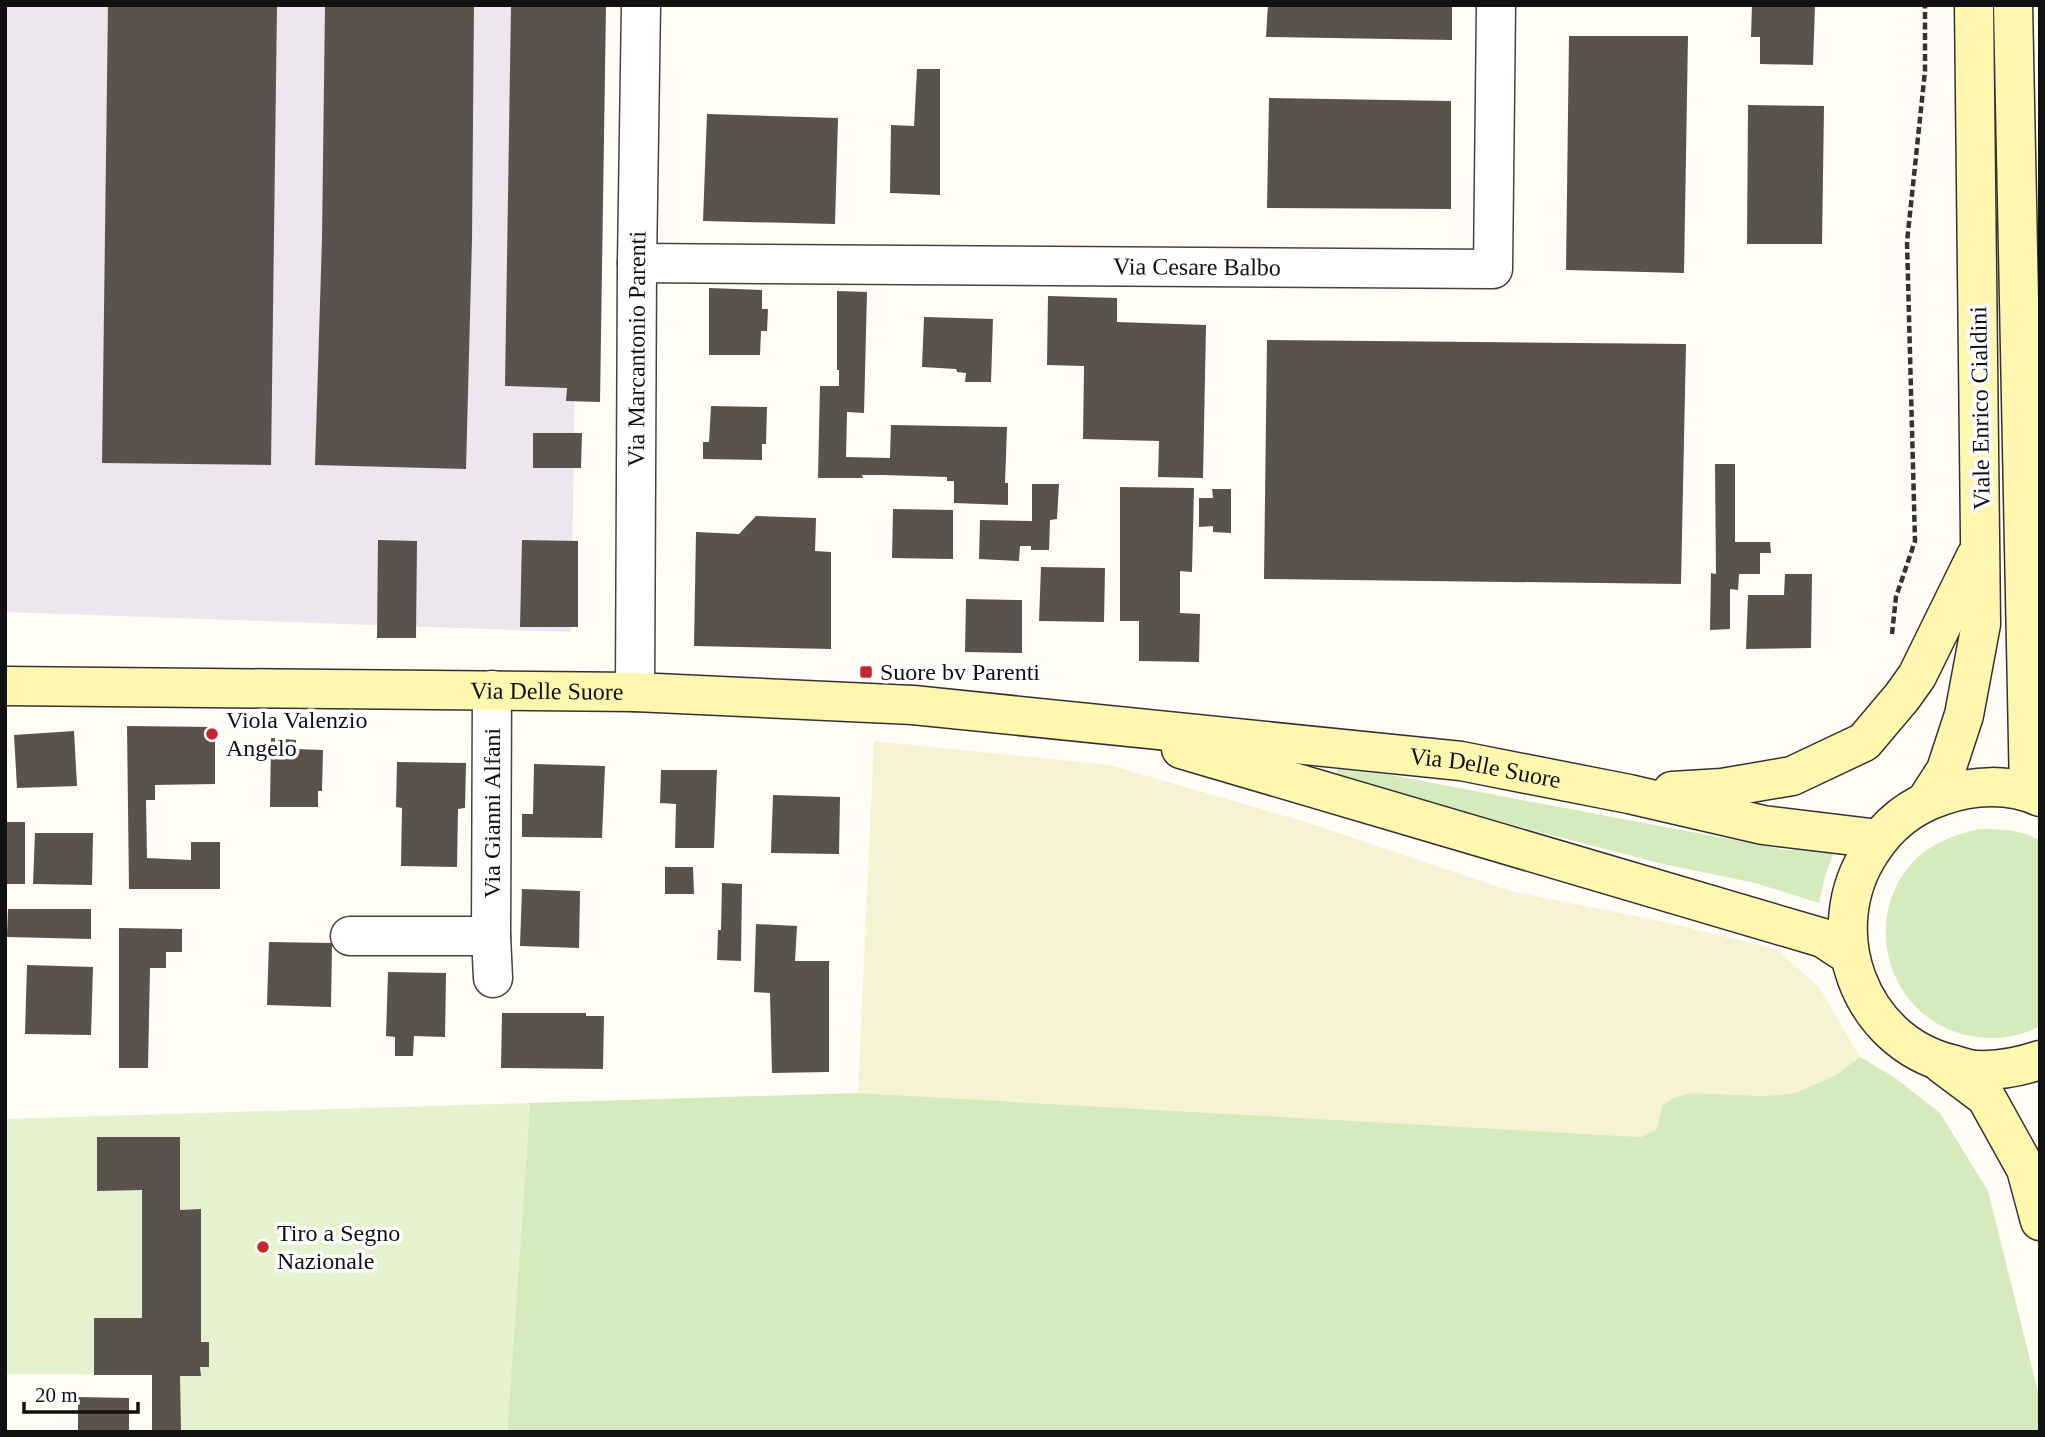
<svg xmlns="http://www.w3.org/2000/svg" width="2045" height="1437" viewBox="0 0 2045 1437" font-family="Georgia,serif">
  <rect width="100%" height="100%" fill="#fffdf5"/>
  <!-- industrial -->
  <polygon fill="#eee6ef" points="5,5 581,5 571,632 5,612"/>
  <!-- farmland -->
  <polygon fill="#f6f3d4" points="874,741 1110,765 1309,823 1510,891 1665,922 1776,949 1819,987 1860,1057 1836,1075 1795,1093 1765,1096 1693,1093 1662,1106 1657,1129 1641,1137 858,1093"/>
  <!-- green -->
  <g fill="#d5ebbd">
    <polygon points="1338,765 1786,850 1836,848 1825,876 1819,903 1755,883 1663,864 1335,779"/>
    <path d="M1979 829C2001 829 2020 830 2040 840V1026C2015 1039 1989 1041 1962 1034 1887 1013 1861 919 1913 862 1931 843 1954 835 1979 829Z"/>
    <polygon points="1860,1057 1894,1077 1940,1113 1988,1191 2040,1400 2040,1432 507,1432 530,1103 858,1093 1641,1137 1657,1129 1662,1106 1675,1097 1693,1093 1765,1096 1795,1093 1836,1075"/>
  </g>
  <!-- pitch -->
  <polygon fill="#e6f2cf" points="530,1103 507,1432 181,1431 152,1375 5,1374 5,1119"/>
  <!-- building -->
  <g fill="#5a524d">
    <polygon points="108,5 277,5 271,465 102,463"/>
    <polygon points="325,5 474,5 472,240 466,469 315,465 322,238"/>
    <polygon points="511,5 606,5 600,402 566,401 567,388 505,386"/>
    <polygon points="1268,5 1452,5 1452,40 1266,37"/>
    <polygon points="1752,5 1815,5 1813,65 1760,64 1760,37 1751,37"/>
    <polygon points="1569,36 1688,36 1684,273 1566,270"/>
    <polygon points="917,69 940,69 940,195 890,193 891,125 914,126"/>
    <polygon points="1269,98 1451,101 1451,209 1267,208"/>
    <polygon points="1748,105 1824,106 1822,244 1747,244"/>
    <polygon points="707,114 838,118 835,224 703,221"/>
    <polygon points="709,288 762,290 762,309 768,309 767,331 761,331 760,355 709,355"/>
    <polygon points="837,291 867,292 864,413 847,412 846,457 890,458 891,425 1007,427 1005,483 1008,483 1008,505 954,503 954,481 947,481 947,477 883,475 862,475 863,478 818,478 820,386 839,386 839,370 837,370"/>
    <polygon points="1048,296 1117,298 1117,322 1206,325 1203,478 1158,477 1159,441 1083,439 1084,366 1047,365"/>
    <polygon points="924,317 993,319 991,382 965,382 966,373 957,372 956,369 922,367"/>
    <polygon points="1267,340 1686,344 1681,584 1264,579"/>
    <polygon points="711,406 767,407 766,444 762,444 762,460 703,459 703,442 709,442"/>
    <polygon points="533,433 582,433 581,468 533,468"/>
    <polygon points="1715,464 1735,464 1735,542 1770,542 1771,553 1760,553 1760,574 1739,574 1738,590 1730,589 1730,629 1710,630 1711,573 1716,574"/>
    <polygon points="1032,484 1059,484 1057,519 1050,520 1049,550 1031,550 1031,546 1020,546 1019,561 979,559 980,520 1032,521"/>
    <polygon points="1120,487 1194,488 1192,572 1180,571 1180,613 1200,614 1199,662 1139,661 1139,621 1120,621"/>
    <polygon points="1212,489 1231,489 1231,533 1213,532 1213,526 1199,527 1199,498 1213,498"/>
    <polygon points="893,509 953,510 953,559 892,558"/>
    <polygon points="756,516 816,518 815,551 831,552 831,649 694,646 696,532 739,534"/>
    <polygon points="378,540 417,541 416,638 377,638"/>
    <polygon points="522,540 578,541 578,627 520,627"/>
    <polygon points="1041,567 1105,568 1104,622 1039,621"/>
    <polygon points="1785,574 1812,574 1811,648 1746,649 1748,595 1784,595"/>
    <polygon points="966,599 1022,600 1022,653 965,652"/>
    <polygon points="127,726 215,727 215,784 155,785 155,800 146,800 147,858 191,860 191,842 220,842 220,889 129,889"/>
    <polygon points="74,731 77,786 17,788 14,735"/>
    <polygon points="271,738 296,740 296,749 323,750 322,791 318,791 318,807 270,807"/>
    <polygon points="397,762 466,763 465,808 458,809 457,867 401,866 402,808 396,807"/>
    <polygon points="534,764 605,766 602,838 522,837 522,814 533,814"/>
    <polygon points="661,770 717,770 714,848 675,848 676,804 660,803"/>
    <polygon points="773,795 840,797 839,854 771,853"/>
    <rect x="5" y="822" width="20" height="62"/>
    <polygon points="35,833 93,833 92,885 33,884"/>
    <polygon points="665,867 693,867 694,894 665,894"/>
    <polygon points="722,883 742,884 741,961 717,960 718,930 721,930"/>
    <polygon points="522,889 580,891 579,948 520,946"/>
    <polygon points="8,909 91,909 91,939 7,937"/>
    <polygon points="756,924 797,926 795,961 829,961 829,1072 772,1073 770,993 754,992"/>
    <polygon points="119,928 182,929 182,952 166,952 166,968 150,968 148,1068 119,1068"/>
    <polygon points="269,942 332,943 331,1007 267,1005"/>
    <polygon points="27,965 93,967 91,1035 25,1034"/>
    <polygon points="388,972 446,973 445,1037 414,1036 413,1056 395,1056 395,1037 386,1036"/>
    <polygon points="502,1013 586,1013 586,1016 604,1016 603,1069 501,1068"/>
    <polygon points="97,1137 180,1137 180,1210 201,1209 201,1342 209,1342 209,1367 200,1367 201,1376 180,1376 181,1431 152,1431 152,1375 94,1375 94,1318 142,1318 142,1190 97,1191"/>
    <polygon points="78,1397 129,1398 129,1432 78,1432"/>
  </g>
  <g fill="none" stroke-linecap="round" stroke-linejoin="round">
    <!-- street casing -->
    <g stroke="#444" stroke-width="41">
      <g id="street">
        <path id="s1" d="M637 263 1493 269 1496 5"/>
        <polyline points="492,690 491,936 493,978"/>
        <path id="s2" d="M635 692 637 263 641 5"/>
        <polyline points="350,936 491,936"/>
      </g>
    </g>
    <!-- secondary casing -->
    <g stroke="#333" stroke-width="41">
      <g id="secondary">
        <polyline points="2013,5 2029,792"/>
        <path id="s3" d="M5 686 635 692 913 705 1461 761 1629 794 1763 825 1879 839"/>
        <polyline points="1181,749 1823,938 1849,955"/>
        <polyline points="1672,791 1722,788 1792,776 1864,742 1902,697 1917,676 1976,556"/>
        <path d="M2040 797C2009 783 1973 785 1941 796 1911 806 1888 824 1871 851 1819 929 1858 1041 1951 1064 1959 1066 1969 1070 1977 1070 1999 1071 2019 1067 2040 1060"/>
        <polyline points="1926,801 1946,770 1964,715 1981,624 1974,5"/>
        <polyline points="1942,1064 1986,1097 2026,1169 2040,1221"/>
      </g>
    </g>
    <!-- path -->
    <polyline stroke="#333" stroke-width="4.5" stroke-dasharray="7 3.5" stroke-linecap="butt" points="1892,634 1896,597 1915,541 1907,242 1925,71 1925,5"/>
    <!-- street -->
    <use href="#street" stroke="#fff" stroke-width="38"/>
    <!-- secondary -->
    <use href="#secondary" stroke="#fff6b0" stroke-width="38"/>
  </g>
  <!-- markers -->
  <g fill="#c4262e" stroke="#fff" stroke-width="2.5">
    <rect x="859" y="665" width="14" height="14" rx="3.5"/>
    <circle cx="212" cy="734" r="7"/>
    <circle cx="263" cy="1247" r="7"/>
  </g>
  <g text-anchor="middle" stroke-width="7" stroke-linejoin="round" paint-order="stroke">
    <!-- street labels -->
    <g font-size="24" fill="#111" stroke="#fff">
      <text dy="8" stroke="none"><textPath href="#s1" startOffset="560">Via Cesare Balbo</textPath></text>
      <text dy="8" stroke="none"><textPath href="#s2" startOffset="343">Via Marcantonio Parenti</textPath></text>
      <text transform="translate(1980 408) rotate(-91)" y="8">Viale Enrico Cialdini</text>
      <text dy="8" stroke="none"><textPath href="#s3" startOffset="542">Via Delle Suore</textPath></text>
      <text dy="8" stroke="none"><textPath href="#s3" startOffset="1484">Via Delle Suore</textPath></text>
      <text transform="translate(492 813) rotate(-90)" y="8">Via Gianni Alfani</text>
    </g>
    <!-- poi labels -->
    <g font-size="24" fill="#111" stroke="#fff" text-anchor="start">
      <text x="880" y="680">Suore bv Parenti</text>
      <text x="226" y="728">Viola Valenzio<tspan x="226" dy="28">Angelo</tspan></text>
      <text x="277" y="1241">Tiro a Segno<tspan x="277" dy="28">Nazionale</tspan></text>
    </g>
  </g>
  <!-- border -->
  <rect width="2045" height="1437" fill="none" stroke="#111111" stroke-width="14"/>
  <!-- scale -->
  <path d="M24 1402v10h114v-10" fill="none" stroke="#111111" stroke-width="3.5"/>
  <text x="35" y="1402" font-size="21" fill="#111111" stroke="#ffffff" stroke-width="5" paint-order="stroke">20 m</text>
</svg>
